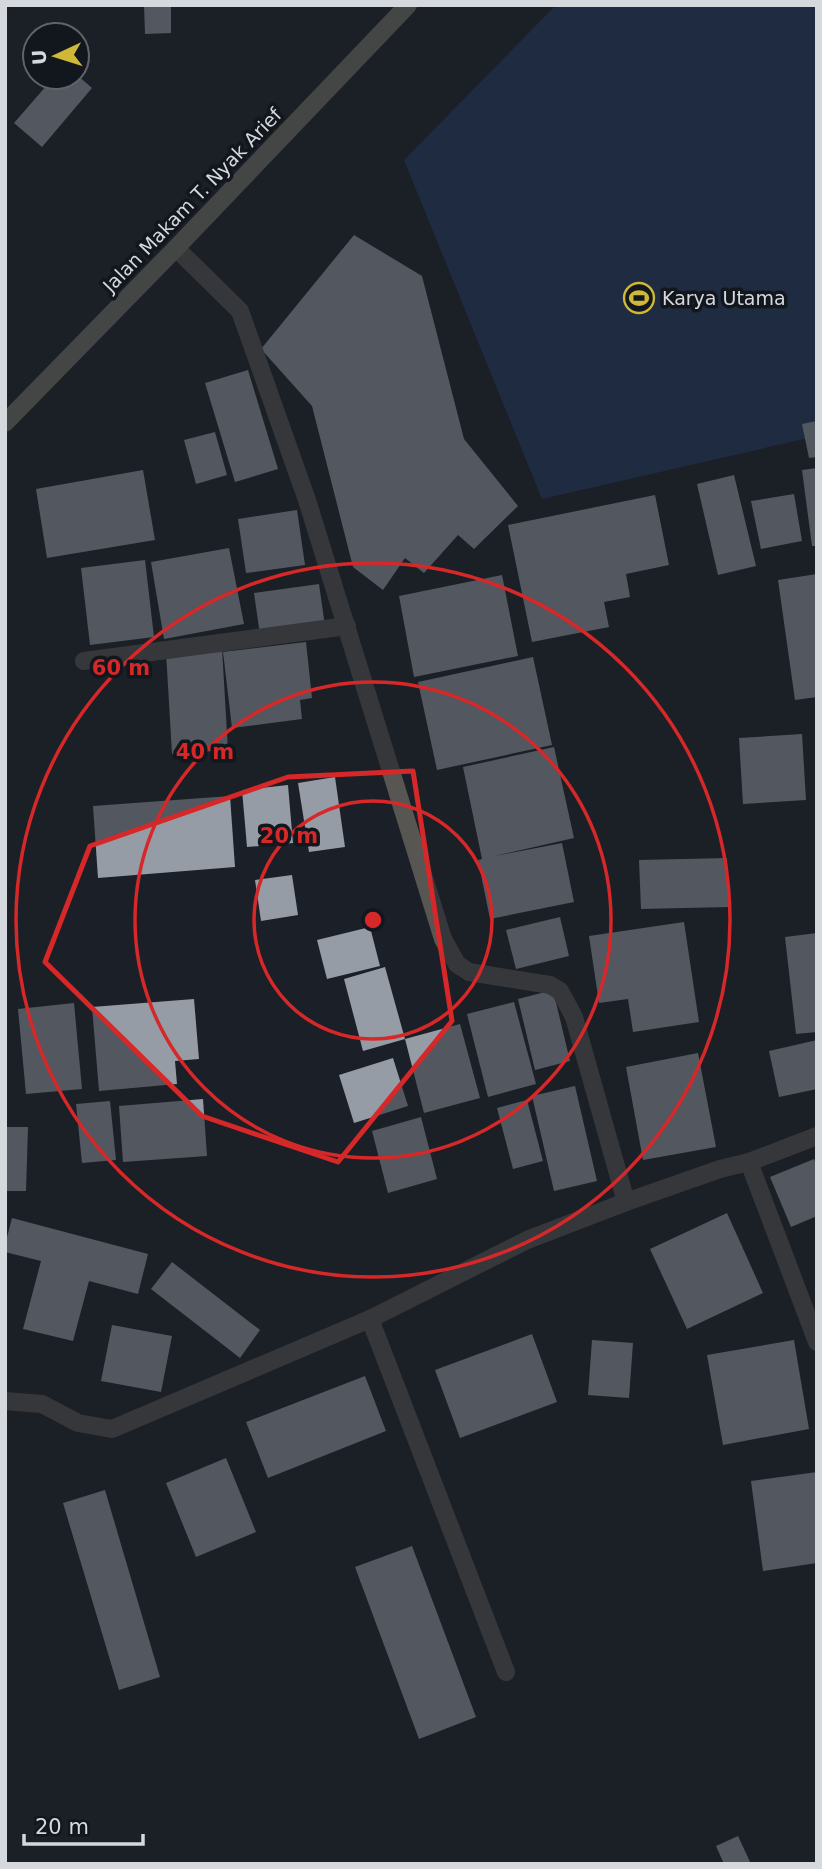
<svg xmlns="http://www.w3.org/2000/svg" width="822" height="1869" viewBox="0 0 822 1869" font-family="'DejaVu Sans',sans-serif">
  <rect width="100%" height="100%" fill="#1b1f27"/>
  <!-- green -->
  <polygon fill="#233b60" points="556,5 817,5 817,436 542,499 404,160"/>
  <!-- building -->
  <g fill="#969ca6">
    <polygon points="144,5 171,5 171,33 145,34"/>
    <polygon points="77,75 92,88 42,147 14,123 54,77 77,77"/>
    <polygon points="354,235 422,276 464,439 518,506 474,549 458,535 424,573 405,558 383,590 353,567 312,406 261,349"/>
    <polygon points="248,370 278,469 235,482 205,383"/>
    <polygon points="817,421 817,457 809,458 802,424"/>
    <polygon points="215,432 227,475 196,484 184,440"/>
    <polygon points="817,468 817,546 812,546 802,470"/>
    <polygon points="143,470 155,540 47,558 36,489"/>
    <polygon points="734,475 756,566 718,575 697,484"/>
    <polygon points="794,494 802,541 761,549 751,501"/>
    <polygon points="655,495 669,565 626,574 630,597 604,602 609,627 532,642 508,525"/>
    <polygon points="297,510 305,565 246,573 238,519"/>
    <polygon points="229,548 244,624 164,639 151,562"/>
    <polygon points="145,560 154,637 90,645 81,568"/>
    <polygon points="817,574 817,697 795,700 778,580"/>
    <polygon points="502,575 518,656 414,677 399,596"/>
    <polygon points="319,584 325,626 260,635 254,593"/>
    <polygon points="306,642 312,698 300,700 302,719 232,728 223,652"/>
    <polygon points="222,648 228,750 172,754 166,652"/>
    <polygon points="533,657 552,745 437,770 418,682"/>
    <polygon points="802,734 806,800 743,804 739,738"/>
    <polygon points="554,747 574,838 490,857 562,843 574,902 490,919 478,860 482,859 463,767"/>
    <polygon points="335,777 345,847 309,852 298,783"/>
    <polygon points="288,785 293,843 247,847 242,790"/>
    <polygon points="230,796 235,867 98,878 93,806"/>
    <polygon points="727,858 729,907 641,909 639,860"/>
    <polygon points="292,875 298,915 261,921 255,880"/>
    <polygon points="560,917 569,956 516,969 506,930"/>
    <polygon points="684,922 699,1022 633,1032 628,999 599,1003 589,936"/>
    <polygon points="370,927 380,966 327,979 317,940"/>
    <polygon points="817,933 817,1032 796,1034 785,937"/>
    <polygon points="385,967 405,1039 460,1024 480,1098 424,1113 405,1039 363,1051 344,979"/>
    <polygon points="553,990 570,1061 535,1070 518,999"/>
    <polygon points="194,999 199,1059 175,1061 177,1084 99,1091 92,1007"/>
    <polygon points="514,1002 536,1084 488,1097 467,1014"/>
    <polygon points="74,1003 82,1089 26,1094 18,1009"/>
    <polygon points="817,1040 817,1089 779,1097 769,1051"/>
    <polygon points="698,1053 716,1147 643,1160 626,1067"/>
    <polygon points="393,1058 408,1106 354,1123 339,1075"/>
    <polygon points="575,1086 597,1181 554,1191 532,1096"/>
    <polygon points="203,1099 207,1156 123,1162 119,1106"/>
    <polygon points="527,1100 543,1161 513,1169 497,1108"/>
    <polygon points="110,1101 116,1160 82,1163 76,1104"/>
    <polygon points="421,1117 437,1179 388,1193 372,1131"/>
    <polygon points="5,1127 28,1127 26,1191 5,1191"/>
    <polygon points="814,1159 817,1166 817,1216 791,1227 770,1177"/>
    <polygon points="727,1213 763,1293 687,1329 650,1249"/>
    <polygon points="12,1218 148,1254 138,1294 89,1281 73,1341 23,1329 41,1261 5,1252 5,1245"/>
    <polygon points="172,1262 260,1330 240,1358 151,1289"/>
    <polygon points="112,1325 172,1336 161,1392 101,1381"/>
    <polygon points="532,1334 557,1402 460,1438 435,1370"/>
    <polygon points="592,1340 633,1343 629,1398 588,1395"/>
    <polygon points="794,1340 809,1429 723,1445 707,1355"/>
    <polygon points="365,1376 386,1431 268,1478 246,1422"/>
    <polygon points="226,1458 256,1532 196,1557 166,1483"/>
    <polygon points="817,1472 817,1563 763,1571 751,1481"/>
    <polygon points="105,1490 160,1677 119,1690 63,1503"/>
    <polygon points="412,1546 476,1717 419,1739 355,1567"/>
    <polygon points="738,1836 751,1864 724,1864 716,1846"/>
  </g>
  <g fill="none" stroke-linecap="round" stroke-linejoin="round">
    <!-- street -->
    <g stroke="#575652" stroke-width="18">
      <polyline points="176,248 240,311 307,500 443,939 457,964 469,972 550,985 560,991 574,1017 626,1202"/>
      <polyline points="84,661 347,626"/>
      <polyline points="749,1162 817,1342"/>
      <polyline points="370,1319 506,1672"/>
      <polyline points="5,1401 42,1404 78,1423 112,1429 370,1319 527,1240 626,1202 720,1169 749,1162 817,1136"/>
    </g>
    <!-- secondary -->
    <polyline stroke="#76756e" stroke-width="18" points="5,423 176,248 408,5"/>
  </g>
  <!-- marked area -->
  <path d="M0 0H822V1869H0ZM413 771 452 1021 338 1162 202 1116 45 962 90 846 288 777Z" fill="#1b1f27" fill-opacity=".55" fill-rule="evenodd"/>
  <path fill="none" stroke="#d62828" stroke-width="5" stroke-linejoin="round" d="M413 771 452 1021 338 1162 202 1116 45 962 90 846 288 777Z"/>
  <!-- distance rings -->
  <g fill="none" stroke="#d62828" stroke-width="3.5">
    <circle cx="373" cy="920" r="119"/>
    <circle cx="373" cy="920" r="238"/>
    <circle cx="373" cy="920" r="357"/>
  </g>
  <!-- icons -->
  <defs>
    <g id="stadium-ring" transform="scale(1.575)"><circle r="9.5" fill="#12161d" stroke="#cfb837" stroke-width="1.5"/><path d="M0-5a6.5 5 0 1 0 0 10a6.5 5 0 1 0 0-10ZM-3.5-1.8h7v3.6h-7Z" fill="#cfb837"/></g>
  </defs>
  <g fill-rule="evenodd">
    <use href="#stadium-ring" x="639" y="298"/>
  </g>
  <g text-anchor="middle" stroke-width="7" stroke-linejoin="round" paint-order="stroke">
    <!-- street labels -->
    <g font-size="19" fill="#d5d8dd" stroke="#12161d">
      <text transform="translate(192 200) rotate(-46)" y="7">Jalan Makam T. Nyak Arief</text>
    </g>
    <!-- poi labels -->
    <g font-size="19" fill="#d5d8dd" stroke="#12161d" text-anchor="start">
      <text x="662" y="305">Karya Utama</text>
    </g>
  </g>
  <circle cx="373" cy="920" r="10" fill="#d62828" stroke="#12161d" stroke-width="3.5"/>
  <g font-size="21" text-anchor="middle" font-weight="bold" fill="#d62828" stroke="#12161d" stroke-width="7" stroke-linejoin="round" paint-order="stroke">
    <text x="121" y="675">60 m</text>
    <text x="205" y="759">40 m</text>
    <text x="289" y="843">20 m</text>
  </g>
  <!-- border -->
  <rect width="822" height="1869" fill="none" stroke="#d5d8dd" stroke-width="14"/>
  <!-- north arrow -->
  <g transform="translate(56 56) rotate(266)"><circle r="33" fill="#12161d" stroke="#60646a" stroke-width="2"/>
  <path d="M0-5L12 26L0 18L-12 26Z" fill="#cfb837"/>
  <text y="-10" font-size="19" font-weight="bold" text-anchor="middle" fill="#d5d8dd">U</text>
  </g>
  <!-- scale -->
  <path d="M24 1834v10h119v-10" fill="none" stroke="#d5d8dd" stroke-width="3.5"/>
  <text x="35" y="1834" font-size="21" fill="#d5d8dd" stroke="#12161d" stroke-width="5" paint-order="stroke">20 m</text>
</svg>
